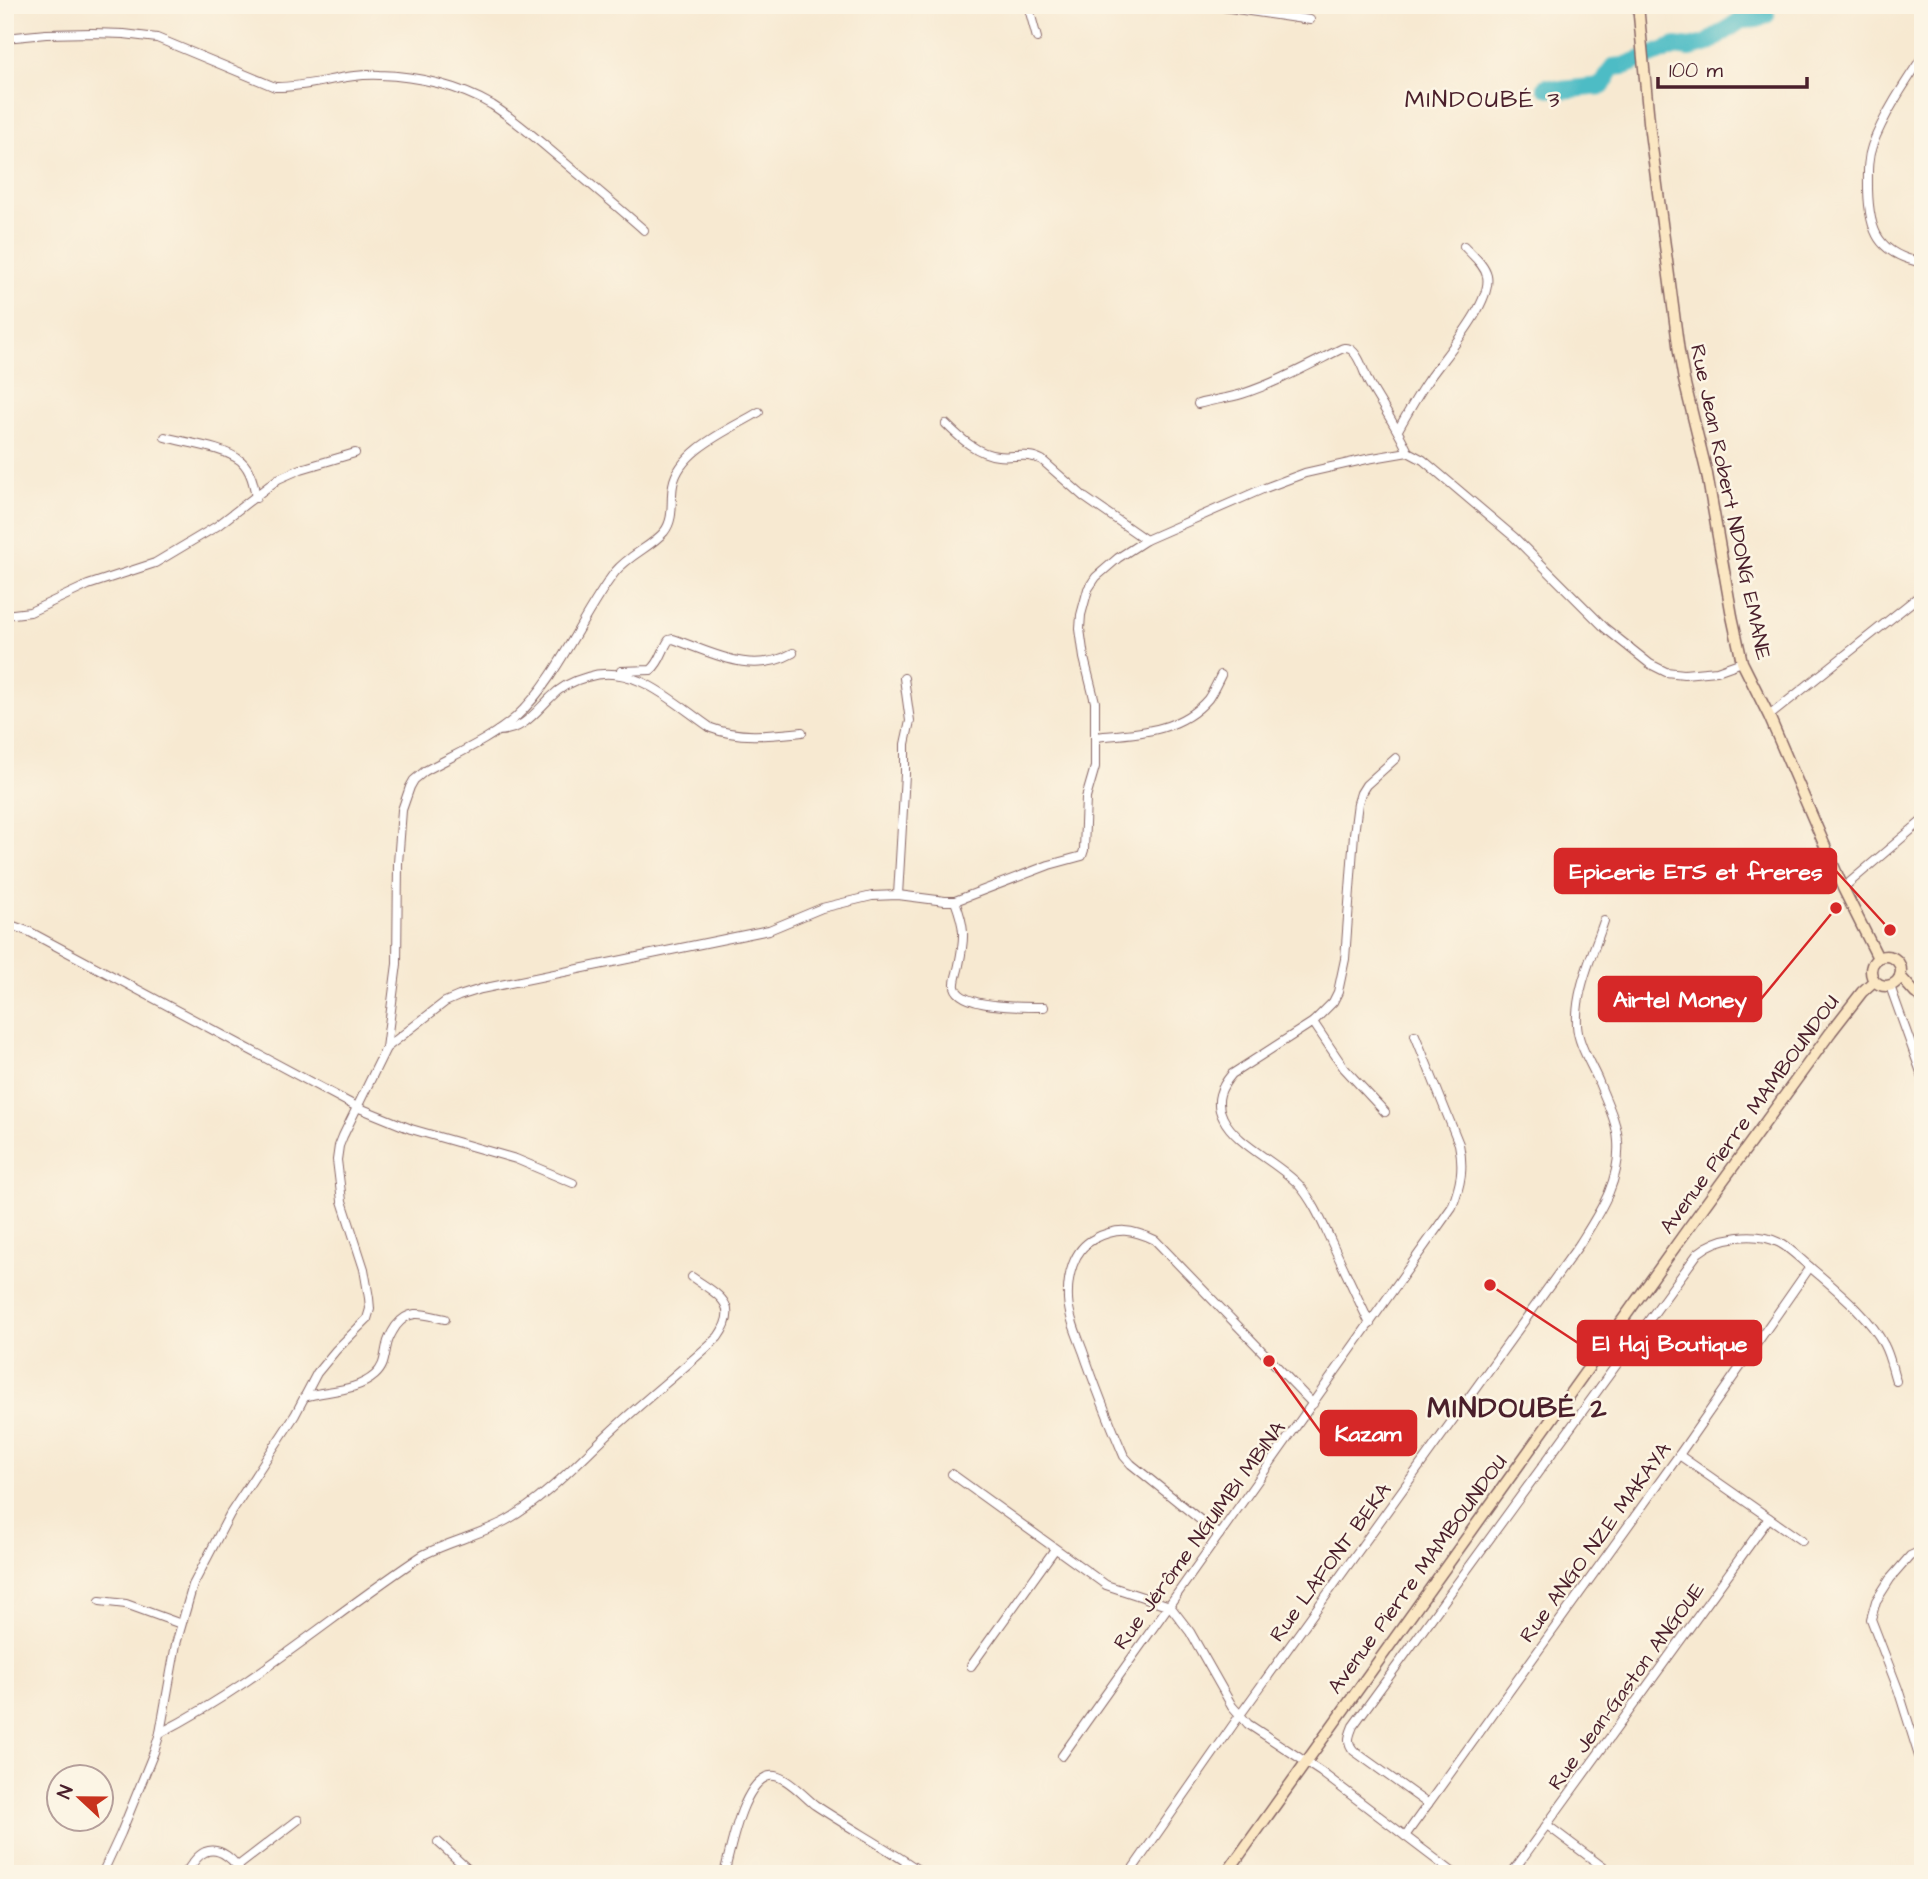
<svg xmlns="http://www.w3.org/2000/svg" width="1928" height="1879" viewBox="0 0 1928 1879" font-family="'Architects Daughter',sans-serif">
  <rect width="100%" height="100%" fill="#fcf5e5"/>
  <filter id="ink" filterUnits="userSpaceOnUse"><feTurbulence type="fractalNoise" baseFrequency=".0143" numOctaves="2"/><feDisplacementMap in="SourceGraphic" scale="14" xChannelSelector="R" yChannelSelector="G"/><feConvolveMatrix kernelMatrix="1 2 1 2 8 2 1 2 1" color-interpolation-filters="sRGB"/></filter>
  <filter id="wash" filterUnits="userSpaceOnUse"><feTurbulence type="fractalNoise" baseFrequency=".00686" numOctaves="4" result="noise"/><feDisplacementMap in="SourceGraphic" scale="28" xChannelSelector="R" yChannelSelector="G"/><feGaussianBlur stdDeviation="1.57" result="paint"/><feColorMatrix in="noise" values="0 0 0 0 0 0 0 0 0 0 0 0 0 0 0 0 0 1.4 0 .05"/><feComposite in="paint" operator="in"/></filter>
  <g filter="url(#wash)">
    <rect width="100%" height="100%" fill="#f7e9d1"/>
    <g fill="none" stroke-linecap="round" stroke-linejoin="round">
      <!-- river -->
      <polyline stroke="#4ebcc5" stroke-width="18" points="1546,87 1561,90 1602,86 1613,67 1624,66 1676,46 1690,48 1708,43 1741,20 1757,19 1766,15"/>
    </g>
  </g>
  <g filter="url(#ink)">
    <g fill="none" stroke-linecap="round" stroke-linejoin="round">
      <!-- street casing -->
      <g stroke="#876665" stroke-width="10">
        <g id="street">
          <polyline points="1028,5 1037,38"/>
          <polyline points="1209,5 1310,20"/>
          <path d="M5 38 46 34 92 33 124 34 157 38 275 87C309 88 344 73 380 75 417 76 460 86 492 105 517 121 540 142 563 161 590 184 617 206 644 230"/>
          <path d="M1923 56C1905 83 1883 116 1872 146 1867 160 1868 174 1868 189 1869 232 1878 254 1923 263"/>
          <path d="M1198 404C1213 400 1228 398 1242 394 1276 383 1307 366 1339 350 1343 348 1345 347 1350 349 1359 354 1364 373 1369 383 1382 406 1397 427 1408 452"/>
          <path d="M946 424C960 438 977 454 998 456 1013 458 1028 452 1042 460L1084 497 1146 540"/>
          <path d="M1398 430C1407 414 1416 398 1426 383 1441 360 1493 303 1487 276 1484 264 1472 255 1464 246"/>
          <path d="M165 437C186 443 224 447 241 461 251 470 254 485 256 498"/>
          <polyline points="5,615 30,612 88,585 155,563 217,526 278,479 301,469 355,453"/>
          <path d="M621 671 651 670C661 662 662 650 669 640L673 639C713 653 752 676 793 653"/>
          <polyline points="1769,716 1923,593"/>
          <path d="M498 731C523 730 533 715 550 698 560 687 572 681 587 677 634 662 674 703 711 728 739 739 772 735 802 732"/>
          <path d="M1095 737C1136 733 1179 733 1208 699 1213 692 1217 683 1221 675"/>
          <polyline points="1843,888 1923,820"/>
          <polyline points="898,895 905,774 905,744 910,721 904,678"/>
          <path d="M955 901C965 928 965 936 959 965 958 971 954 981 955 987 961 1009 1026 1007 1044 1007"/>
          <polyline points="5,923 30,932 357,1107 411,1129 516,1159 573,1183"/>
          <polyline points="1890,986 1923,1078"/>
          <polyline points="1313,1022 1344,1068 1385,1112"/>
          <polyline points="386,1048 445,1002 459,996 481,989 769,930 822,908 872,896 898,895 945,901 955,901 1049,865 1082,856 1084,850 1086,798 1095,767 1095,702 1084,658 1080,629 1081,615 1088,589 1096,577 1118,558 1146,540 1265,488 1305,473 1367,459 1408,452 1423,460 1514,537 1605,628 1650,664 1666,672 1684,674 1717,671 1742,662"/>
          <path d="M1370 1324C1357 1297 1344 1269 1331 1241 1322 1222 1313 1201 1299 1185 1279 1163 1235 1144 1223 1118 1214 1101 1221 1087 1232 1074L1313 1022 1333 1002 1338 992 1345 959 1354 834 1358 803 1361 793 1366 785 1396 758"/>
          <path d="M304 1397C327 1390 356 1392 375 1375 385 1366 384 1357 387 1345 388 1339 392 1332 396 1326 411 1307 425 1315 445 1319"/>
          <polyline points="1679,1455 1802,1541"/>
          <polyline points="952,1474 1106,1585 1170,1606 1190,1632 1232,1706 1248,1724 1321,1772 1455,1874"/>
          <path d="M1219 1535 1131 1464 1124 1456C1109 1421 1095 1386 1083 1351 1077 1335 1069 1317 1068 1299 1067 1278 1073 1249 1094 1239 1117 1227 1132 1229 1155 1240L1313 1404"/>
          <polyline points="1923,1550 1910,1556 1890,1579 1876,1601 1871,1619 1898,1689 1923,1769"/>
          <polyline points="100,1601 126,1604 181,1624"/>
          <polyline points="971,1666 1055,1549"/>
          <path d="M160 1733C254 1685 335 1613 423 1555 450 1541 480 1535 507 1520 549 1496 584 1455 621 1422 653 1393 686 1367 718 1337 741 1304 718 1295 692 1277"/>
          <path d="M1062 1756 1452 1207C1461 1184 1464 1168 1459 1144L1415 1035"/>
          <path d="M1428 1804 1354 1751C1346 1742 1349 1736 1353 1726L1698 1253C1718 1236 1756 1231 1780 1243 1791 1249 1800 1259 1810 1267 1834 1288 1870 1316 1884 1345 1890 1356 1892 1369 1896 1381"/>
          <polyline points="1547,1825 1612,1874"/>
          <polyline points="1405,1836 1679,1455 1810,1267"/>
          <polyline points="438,1842 473,1874"/>
          <polyline points="238,1866 298,1820"/>
          <path d="M102 1874 121 1833 154 1752 160 1733 176 1644 193 1585 230 1514 295 1415 317 1373 336 1350 367 1319 370 1309 369 1298 364 1269 342 1201 337 1160 339 1146 343 1136 386 1048 397 964 398 863 402 810 410 787 414 780 425 771C454 755 491 739 516 717 559 677 580 618 615 572 630 554 651 547 664 532 675 518 670 501 673 485 679 450 731 429 759 412"/>
          <path d="M185 1874C190 1867 196 1856 205 1852 220 1846 236 1861 241 1874"/>
          <path d="M724 1874C731 1849 741 1789 766 1777 782 1770 803 1796 815 1805 851 1829 889 1849 924 1874"/>
          <path d="M1129 1874 1240 1715 1579 1245C1599 1213 1621 1182 1618 1141 1617 1121 1605 1099 1598 1080 1590 1062 1578 1044 1577 1025 1575 990 1593 954 1604 921"/>
          <polyline points="1511,1874 1769,1518"/>
        </g>
      </g>
      <!-- secondary casing -->
      <g stroke="#876665" stroke-width="13">
        <g id="secondary">
          <polyline points="1638,5 1650,132 1679,352 1684,380 1707,474 1732,616 1742,662 1769,716 1843,888 1878,958"/>
          <circle cx="1886" cy="971" r="15"/>
          <polyline points="1900,976 1915,993 1923,998"/>
          <polyline points="1226,1874 1687,1230 1831,1032 1862,992 1874,981"/>
        </g>
      </g>
      <!-- street -->
      <use href="#street" stroke="#fff" stroke-width="8"/>
      <!-- secondary -->
      <use href="#secondary" stroke="#fbe7c3" stroke-width="10"/>
    </g>
  </g>
  <g text-anchor="middle" stroke-width="5" stroke-linejoin="round" paint-order="stroke">
    <!-- street labels -->
    <g font-size="21" fill="#4a1f2b" stroke="#fcf5e5">
      <text transform="translate(1731 502) rotate(78)" y="7">Rue Jean Robert NDONG EMANE</text>
      <text transform="translate(1749 1114) rotate(-54)" y="7">Avenue Pierre MAMBOUNDOU</text>
      <text transform="translate(1199 1535) rotate(-54)" y="7">Rue Jérôme NGUIMBI MBINA</text>
      <text transform="translate(1595 1542) rotate(-54)" y="7">Rue ANGO NZE MAKAYA</text>
      <text transform="translate(1330 1562) rotate(-54)" y="7">Rue LAFONT BEKA</text>
      <text transform="translate(1417 1574) rotate(-54)" y="7">Avenue Pierre MAMBOUNDOU</text>
      <text transform="translate(1626 1686) rotate(-54)" y="7">Rue Jean-Gaston ANGOUE</text>
    </g>
    <!-- quarter labels -->
    <g font-size="24" letter-spacing="2" fill="#4a1f2b" stroke="#fcf5e5">
      <text x="1483" y="107">MINDOUBÉ 3</text>
    </g>
    <!-- district labels -->
    <g font-size="28" font-weight="bold" letter-spacing="2" fill="#4a1f2b" stroke="#fcf5e5">
      <text x="1518" y="1417">MINDOUBÉ 2</text>
    </g>
  </g>
  <!-- callouts -->
  <path fill="none" stroke="#d62828" stroke-width="2.5" d="M1890 930L1836 871M1836 908L1761 999M1490 1285L1578 1343M1269 1361L1321 1433"/>
  <g fill="#d62828" stroke="#fcf5e5" stroke-width="2.5">
    <circle cx="1890" cy="930" r="7"/>
    <circle cx="1836" cy="908" r="7"/>
    <circle cx="1490" cy="1285" r="7"/>
    <circle cx="1269" cy="1361" r="7"/>
  </g>
  <g fill="#d62828" stroke="#d62828" stroke-width="2.5">
    <rect x="1555" y="849" width="281" height="44" rx="7"/>
    <rect x="1599" y="977" width="162" height="44" rx="7"/>
    <rect x="1578" y="1321" width="183" height="44" rx="7"/>
    <rect x="1321" y="1411" width="95" height="44" rx="7"/>
  </g>
  <g font-size="23" text-anchor="middle" font-weight="bold" fill="#fff">
    <text x="1696" y="879">Epicerie ETS et freres</text>
    <text x="1680" y="1007">Airtel Money</text>
    <text x="1670" y="1351">El Haj Boutique</text>
    <text x="1368" y="1441">Kazam</text>
  </g>
  <!-- margin -->
  <rect width="1928" height="1879" fill="none" stroke="#fcf5e5" stroke-width="28"/>
  <!-- north arrow -->
  <g transform="translate(80 1798) rotate(292)"><circle r="33" fill="#fcf5e5" stroke="#b59f9b" stroke-width="2"/>
  <path d="M0-5L12 26L0 18L-12 26Z" fill="#c8321e"/>
  <text y="-10" font-size="19" font-weight="bold" text-anchor="middle" fill="#4a1f2b">N</text>
  </g>
  <!-- scale -->
  <path d="M1658 77v10h149v-10" fill="none" stroke="#4a1f2b" stroke-width="3.5"/>
  <text x="1669" y="77" font-size="21" fill="#4a1f2b" stroke="#fcf5e5" stroke-width="5" paint-order="stroke">100 m</text>
</svg>
